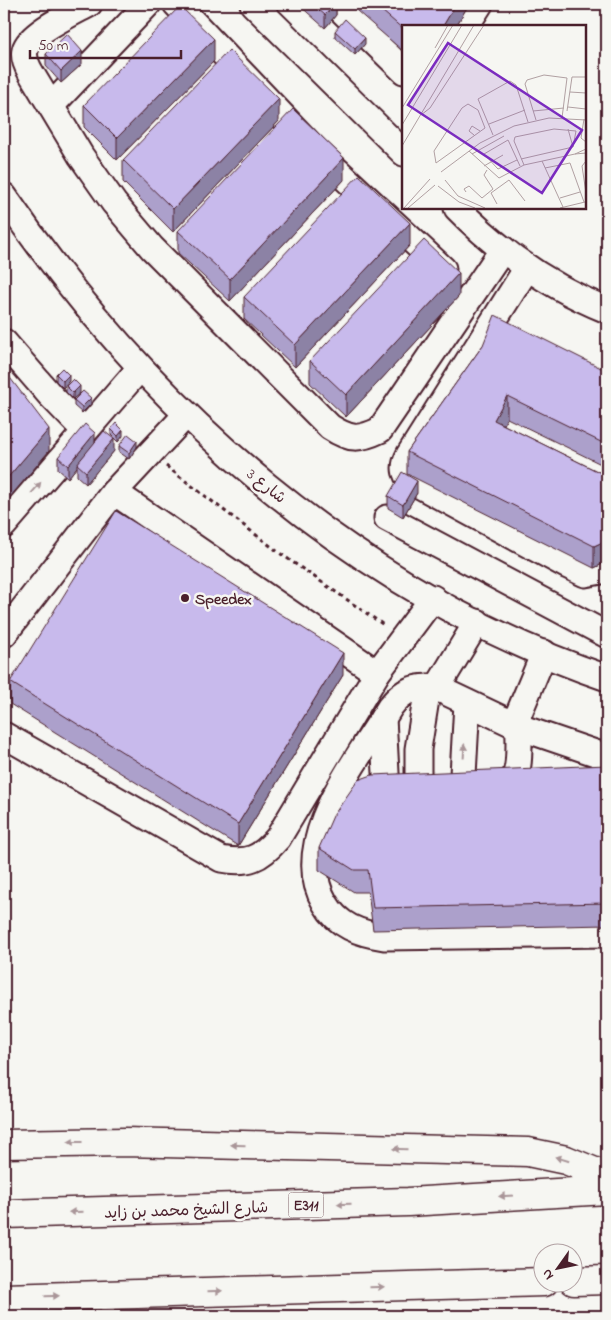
<svg xmlns="http://www.w3.org/2000/svg" width="611" height="1320" viewBox="0 0 611 1320" font-family="'Indie Flower','Playpen Sans Arabic',sans-serif">
  <rect width="100%" height="100%" fill="#f6f6f2"/>
  <filter id="ink" filterUnits="userSpaceOnUse"><feTurbulence type="fractalNoise" baseFrequency=".02" numOctaves="2"/><feDisplacementMap in="SourceGraphic" scale="10" xChannelSelector="R" yChannelSelector="G"/><feConvolveMatrix kernelMatrix="1 2 1 2 8 2 1 2 1" color-interpolation-filters="sRGB"/></filter>
  <g filter="url(#ink)">
    <g fill="none" stroke-linecap="round" stroke-linejoin="round">
      <!-- minor casing -->
      <g stroke="#4a1f2b" stroke-width="29">
        <g id="minor">
          <path d="M89 4C73 13 29 33 25 50 23 58 27 66 31 73L81 156 114 203 152 248 330 427C350 440 359 440 380 430L503 249"/>
          <polyline points="176,4 317,152 443,269"/>
          <polyline points="253,4 404,153"/>
          <polyline points="335,4 404,71"/>
          <polyline points="466,26 480,4"/>
          <polyline points="51,106 148,4"/>
          <path d="M4 196C150 411 358 593 607 678"/>
          <path d="M457 208C500 252 550 287 607 310"/>
          <path d="M527 268 409 455C402 468 404 477 417 484L568 566 585 574 607 570"/>
          <polyline points="4,342 50,395 85,431"/>
          <polyline points="114,492 377,673"/>
          <polyline points="387,518 607,635"/>
          <polyline points="4,525 140,368"/>
          <polyline points="4,634 114,492 186,415"/>
          <polyline points="437,688 477,622"/>
          <path d="M467 703 463 775C466 790 495 785 507 785 523 777 518 742 519 727"/>
          <polyline points="383,718 387,791"/>
          <polyline points="514,725 544,653"/>
          <path d="M4 735 221 859C248 864 260 859 278 838L377 673 433 598"/>
          <path d="M607 757 519 727 437 688C416 685 403 690 390 707 360 757 288 842 325 903 338 926 359 933 384 937L607 934"/>
          <polyline points="418,790 418,749 428,687"/>
        </g>
      </g>
      <!-- highway casing -->
      <g stroke="#4a1f2b" stroke-width="31">
        <g id="highway">
          <polyline points="4,1144 125,1142 528,1152 566,1160 607,1177"/>
          <polyline points="4,1214 408,1202 607,1190"/>
          <polyline points="574,1281 607,1280"/>
          <polyline points="4,1298 544,1282"/>
        </g>
      </g>
      <!-- path -->
      <polyline stroke="#4a1f2b" stroke-width="3" stroke-dasharray="4 4" stroke-linecap="butt" points="166,466 281,554 385,626"/>
      <!-- minor -->
      <use href="#minor" stroke="#f6f6f2" stroke-width="25"/>
      <!-- highway -->
      <use href="#highway" stroke="#f6f6f2" stroke-width="28"/>
    </g>
    <!-- wall -->
    <g fill="#aca0cb" stroke="#4a1f2b">
      <polygon points="298,4 336,4 336,15 325,28"/>
      <polygon points="349,4 469,4 456,26 404,26 404,52"/>
      <polygon points="335,31 365,44 355,55 335,37"/>
      <polygon points="46,54 82,64 61,83 46,66"/>
      <polygon points="214,61 117,160 84,127 84,105"/>
      <polygon points="279,121 173,232 123,182 123,160"/>
      <polygon points="344,180 230,301 178,253 178,231"/>
      <polygon points="410,245 295,367 244,319 244,297"/>
      <polygon points="459,296 346,417 310,383 310,361"/>
      <polygon points="483,345 607,371 607,467 507,418 504,425 607,476 607,562 594,568 407,474 407,452"/>
      <polygon points="56,374 69,381 63,388 56,381"/>
      <polygon points="66,386 80,393 73,399 66,392"/>
      <polygon points="74,400 91,404 82,413 74,406"/>
      <polygon points="111,429 123,436 118,442 111,435"/>
      <polygon points="95,441 114,451 86,484 77,476 77,467 68,478 58,469 58,457"/>
      <polygon points="119,446 137,447 129,459 119,452"/>
      <polygon points="417,493 403,517 388,508 388,496"/>
      <polygon points="343,675 238,846 10,704 10,682"/>
      <polygon points="607,765 607,925 373,930 368,892 354,892 319,870 319,848"/>
    </g>
    <!-- shaded-wall -->
    <g fill="#8c82a5" stroke="#4a1f2b">
      <polygon points="335,4 336,4 336,15 325,28 325,15"/>
      <polygon points="456,4 469,4 456,26 443,26"/>
      <polygon points="365,38 365,44 355,55 355,49"/>
      <polygon points="214,39 214,61 117,160 117,138"/>
      <polygon points="82,51 82,64 61,83 61,71"/>
      <polygon points="279,99 279,121 173,232 173,209"/>
      <polygon points="344,158 344,180 230,301 230,279"/>
      <polygon points="410,223 410,245 295,367 295,345"/>
      <polygon points="459,273 459,296 346,417 346,395"/>
      <polygon points="69,375 69,381 63,388 63,381"/>
      <polygon points="80,386 80,393 73,399 73,393"/>
      <polygon points="507,396 507,418 494,442 494,420"/>
      <polygon points="91,398 91,404 82,413 82,407"/>
      <polygon points="49,429 49,451 4,504 4,482"/>
      <polygon points="123,430 123,436 118,442 118,436"/>
      <polygon points="95,433 95,445 77,464 77,467 68,478 68,466"/>
      <polygon points="114,439 114,451 86,484 86,472"/>
      <polygon points="137,441 137,447 129,459 129,453"/>
      <polygon points="417,481 417,493 403,517 403,505"/>
      <polygon points="607,540 607,562 594,568 594,546"/>
      <polygon points="343,653 343,675 238,846 238,824"/>
    </g>
    <!-- building -->
    <g fill="#c8baec" stroke="#4a1f2b">
      <polygon points="312,4 335,4 325,15"/>
      <polygon points="374,4 456,4 443,26 404,26 404,30"/>
      <polygon points="180,6 214,39 117,138 84,105"/>
      <polygon points="345,19 365,38 355,49 335,31"/>
      <polygon points="67,34 82,51 61,71 46,54"/>
      <polygon points="229,50 279,99 173,209 123,160"/>
      <polygon points="293,109 344,158 230,279 178,231"/>
      <polygon points="359,175 410,223 295,345 244,297"/>
      <polygon points="424,240 459,273 346,395 310,361"/>
      <polygon points="495,315 607,371 607,445 507,396 494,420 607,476 607,540 594,546 407,452 483,345"/>
      <polygon points="62,368 69,375 63,381 56,374"/>
      <polygon points="4,370 49,429 4,482"/>
      <polygon points="73,379 80,386 73,393 66,386"/>
      <polygon points="83,391 91,398 82,407 74,400"/>
      <polygon points="116,423 123,430 118,436 111,429"/>
      <polygon points="85,424 95,433 68,466 58,457"/>
      <polygon points="104,431 114,439 86,472 77,464"/>
      <polygon points="128,434 137,441 129,453 119,446"/>
      <polygon points="402,472 417,481 403,505 388,496"/>
      <polygon points="116,511 343,653 238,824 10,682"/>
      <polygon points="607,765 607,903 373,908 368,870 354,870 319,848 333,816 358,780 372,775"/>
    </g>
    <!-- one-way arrows -->
    <defs><path id="oneway-solid" d="M-6-.8H1V-3.2L6.5 0L1 3.2V.8H-6Z" transform="scale(1.25)"/></defs>
    <g fill="#a99598">
      <use href="#oneway-solid" transform="translate(36 488) rotate(-49)"/>
      <use href="#oneway-solid" transform="translate(464 751) rotate(-87)"/>
      <use href="#oneway-solid" transform="translate(75 1142) rotate(180)"/>
      <use href="#oneway-solid" transform="translate(238 1145) rotate(-179)"/>
      <use href="#oneway-solid" transform="translate(400 1149) rotate(-179)"/>
      <use href="#oneway-solid" transform="translate(562 1159) rotate(-163)"/>
      <use href="#oneway-solid" transform="translate(506 1196) rotate(177)"/>
      <use href="#oneway-solid" transform="translate(344 1204) rotate(178)"/>
      <use href="#oneway-solid" transform="translate(76 1212) rotate(178)"/>
      <use href="#oneway-solid" transform="translate(377 1287) rotate(-2)"/>
      <use href="#oneway-solid" transform="translate(215 1291) rotate(-2)"/>
      <use href="#oneway-solid" transform="translate(52 1296) rotate(-2)"/>
    </g>
  </g>
  <!-- markers -->
  <circle fill="#4a1f2b" stroke="#f6f6f2" stroke-width="2" cx="185" cy="598" r="5"/>
  <g text-anchor="middle" stroke-width="5" stroke-linejoin="round" paint-order="stroke">
    <!-- shield labels -->
    <rect fill="#f6f6f2" stroke="#7e6067" stroke-width="1" x="288.5" y="1192.5" width="35" height="25" rx="4"/>
    <g font-size="15" font-weight="bold" fill="#4a1f2b">
      <text x="306" y="1210">E311</text>
    </g>
    <!-- street labels -->
    <g font-size="16" fill="#4a1f2b" stroke="#f6f6f2">
      <text transform="translate(267 485) rotate(39)" y="6">شارع 3</text>
      <text transform="translate(186 1209) rotate(-2)" y="6">شارع الشيخ محمد بن زايد</text>
    </g>
    <!-- poi labels -->
    <g font-size="16" font-weight="bold" fill="#4a1f2b" stroke="#f6f6f2" text-anchor="start">
      <text x="195" y="604">Speedex</text>
    </g>
  </g>
  <!-- overview -->
  <g transform="translate(402 25)">
    <rect width="184" height="184" fill="#f6f6f2"/>
    <path fill="none" stroke="#b1a0a2" stroke-width="1" d="M33 23 46 0M168 67 184 68M66 79 76 85 83 103 34 138 32 126 60 83ZM166 82 184 84M0 83 51 0M131 86 162 83M165 86 170 52H184M19 90 28 83 82 0M182 94 179 113 184 117M134 95 123 59 125 55 142 50 165 53 160 93M87 99 123 85M0 100 60 0M166 104 171 122M72 110 67 106 70 101 78 106M91 110 76 74 108 56 114 60 126 97M0 121 72 0M184 124 173 129 184 128M67 126 97 153 122 140 173 129M70 129 102 111M119 134 171 122 174 106 152 104 113 112 112 116 122 140M115 135 96 144 82 129 106 115 107 117 118 141M140 136 161 182M184 136 180 141 184 168M82 141 101 130M143 143 168 138 182 177M39 147 78 118 112 101 147 93 184 95M43 155 56 171 83 183M36 161 57 177 73 183M64 167 62 164 67 161 80 173 91 164 82 150 85 145M158 173 178 167M95 179 89 168 107 155 123 176M2 183 28 154M6 183 33 160M158 183 183 177"/>
    <path fill="#7b2cbf" fill-opacity="0.15" stroke="#7b2cbf" stroke-width="2.5" d="M46 18 180 105 140 168 6 80Z"/>
    <rect width="184" height="184" fill="none" stroke="#4a1f2b" stroke-width="2.5"/>
  </g>
  <!-- margin -->
  <rect width="611" height="1320" fill="none" stroke="#f6f6f2" stroke-width="20"/>
  <rect x="10" y="10" width="591" height="1300" fill="none" stroke="#4a1f2b" stroke-width="2" filter="url(#ink)"/>
  <!-- north arrow -->
  <g transform="translate(558 1268) rotate(237)"><circle r="24" fill="#f6f6f2" stroke="#b1a0a2"/>
  <path d="M0-4L9 19L0 12L-9 19Z" fill="#4a1f2b"/>
  <text y="-8" font-size="14" font-weight="bold" text-anchor="middle" fill="#4a1f2b">N</text>
  </g>
  <!-- scale -->
  <path d="M30 50v8h151v-8" fill="none" stroke="#4a1f2b" stroke-width="2.5"/>
  <text x="38" y="50" font-size="15" fill="#4a1f2b" stroke="#f6f6f2" stroke-width="4" paint-order="stroke">50 m</text>
</svg>
